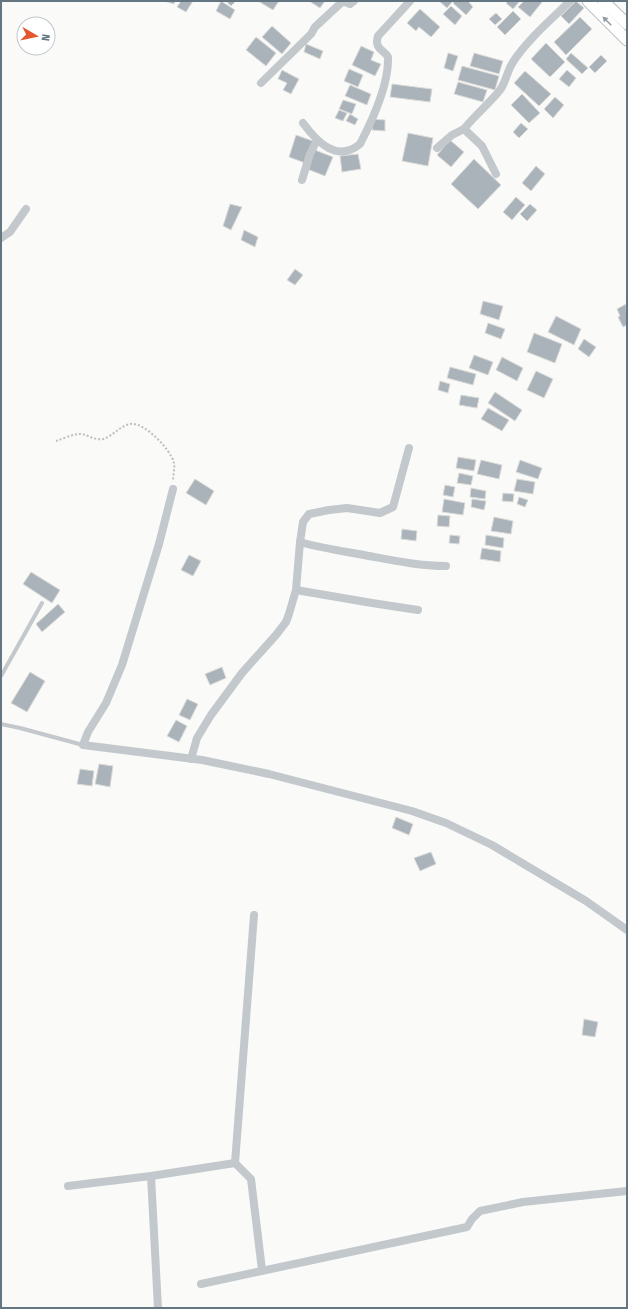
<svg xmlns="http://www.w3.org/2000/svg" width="628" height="1309" viewBox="0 0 628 1309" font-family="'Fira Sans Condensed',sans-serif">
  <rect width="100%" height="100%" fill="#fafaf8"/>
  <!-- building -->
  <g fill="#aab3b9" stroke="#dcdcda">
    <polygon points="164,1 175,1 174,4"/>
    <polygon points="181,1 193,1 186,12 177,7"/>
    <polygon points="221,1 235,10 230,19 216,11"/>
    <polygon points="226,1 236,1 231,6"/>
    <polygon points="258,1 279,1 273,10"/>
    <polygon points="309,1 325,1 320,8"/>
    <polygon points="439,1 453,1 447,8"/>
    <polygon points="455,1 468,1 473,7 466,15 453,3"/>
    <polygon points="508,1 520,1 513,9 506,3"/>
    <polygon points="524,1 543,1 530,17 518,7"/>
    <polygon points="576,1 584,8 569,24 561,16"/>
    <polygon points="451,6 462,16 455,25 443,14"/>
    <polygon points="420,9 440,27 431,37 419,27 416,31 407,23"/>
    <polygon points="513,11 521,19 505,35 497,27"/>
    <polygon points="496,13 502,19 495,25 489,19"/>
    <polygon points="580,17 592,29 566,55 554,42"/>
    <polygon points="272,26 291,43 282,54 262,37"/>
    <polygon points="256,37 276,53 266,66 246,50"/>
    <polygon points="546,43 565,62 550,77 531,59"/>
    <polygon points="306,44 323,51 320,59 304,52"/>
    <polygon points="361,46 374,52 371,60 381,64 375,76 352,65"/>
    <polygon points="448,53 458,56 453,71 444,68"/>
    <polygon points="474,53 503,61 499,74 470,66"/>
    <polygon points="571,53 588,68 582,74 566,59"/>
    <polygon points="601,55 607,61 595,73 589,67"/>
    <polygon points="462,66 499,76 495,90 458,80"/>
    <polygon points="349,69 363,75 358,87 344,81"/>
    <polygon points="282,70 299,79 291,94 283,90 287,83 278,79"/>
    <polygon points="567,70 576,78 569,87 559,79"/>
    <polygon points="525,71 551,94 539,106 514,83"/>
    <polygon points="458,82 487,90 483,102 454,94"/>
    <polygon points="392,84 432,89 430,102 390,97"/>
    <polygon points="350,85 371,94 367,105 345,96"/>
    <polygon points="522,94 540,113 529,123 511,105"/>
    <polygon points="555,97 564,105 553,118 544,109"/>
    <polygon points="343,100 356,104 352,114 339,109"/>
    <polygon points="339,110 347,113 343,121 335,118"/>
    <polygon points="350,114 358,119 355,125 346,121"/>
    <polygon points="373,119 385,120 385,131 372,130"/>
    <polygon points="521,123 528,129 519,138 513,132"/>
    <polygon points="408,133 433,138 428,166 402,161"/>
    <polygon points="296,135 313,141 305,163 289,157"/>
    <polygon points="450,140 464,152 451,167 437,155"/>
    <polygon points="315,150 333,157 325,176 307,169"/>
    <polygon points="358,154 361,169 342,172 340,156"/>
    <polygon points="474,159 501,185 478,209 451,184"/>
    <polygon points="536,166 545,174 531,191 522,183"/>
    <polygon points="516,197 525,205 512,220 503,212"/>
    <polygon points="230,204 242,207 231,230 223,226"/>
    <polygon points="530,204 537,210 527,221 520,214"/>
    <polygon points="244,230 258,237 255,247 241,240"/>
    <polygon points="295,269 303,275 295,285 287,280"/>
    <polygon points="483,301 503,306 499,320 480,314"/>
    <polygon points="626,304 627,325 623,327 618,317 620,316 617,309"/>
    <polygon points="556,316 581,329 574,345 548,332"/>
    <polygon points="488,323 505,329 501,339 485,333"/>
    <polygon points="534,333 562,344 555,363 527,352"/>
    <polygon points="584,339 596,347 589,357 578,349"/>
    <polygon points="474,355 493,362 488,375 469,368"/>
    <polygon points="502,357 523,368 517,381 496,370"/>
    <polygon points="450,367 476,374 473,385 447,378"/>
    <polygon points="536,371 553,379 544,398 527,390"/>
    <polygon points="440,381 450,384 448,393 438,390"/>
    <polygon points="495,392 522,410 515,421 488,403"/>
    <polygon points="461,395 479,398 477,408 459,405"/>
    <polygon points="488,408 509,420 502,431 481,419"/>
    <polygon points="458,457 476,460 474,471 456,468"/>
    <polygon points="481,460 502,465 499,479 477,474"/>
    <polygon points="520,460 542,468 538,479 516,472"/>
    <polygon points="459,473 473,476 471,485 457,483"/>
    <polygon points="195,479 214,491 206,505 186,493"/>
    <polygon points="517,479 535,482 533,494 514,491"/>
    <polygon points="445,485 455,487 453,497 443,495"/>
    <polygon points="471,488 486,491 485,499 470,497"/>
    <polygon points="503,493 514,494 513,502 502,501"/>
    <polygon points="519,497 528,500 525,507 517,504"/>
    <polygon points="444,499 465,503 463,515 442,512"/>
    <polygon points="472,499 486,501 484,510 471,507"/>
    <polygon points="438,515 450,516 449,527 437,526"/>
    <polygon points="494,517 513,521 511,534 491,531"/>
    <polygon points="402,529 417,531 416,541 401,539"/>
    <polygon points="450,535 460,536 459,544 449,543"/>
    <polygon points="486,535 504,538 503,548 485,545"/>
    <polygon points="482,548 501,551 500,562 480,559"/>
    <polygon points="189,555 201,561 193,576 181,570"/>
    <polygon points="31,572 60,590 52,603 23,584"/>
    <polygon points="58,604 65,612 42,632 36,624"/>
    <polygon points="222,667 226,678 210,685 205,674"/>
    <polygon points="30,672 45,681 27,712 11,703"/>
    <polygon points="187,699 198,704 190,720 179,715"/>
    <polygon points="176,720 187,726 179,742 167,736"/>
    <polygon points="99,764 113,766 110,787 95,784"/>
    <polygon points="80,769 94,771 92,786 77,784"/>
    <polygon points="396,817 413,824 409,835 392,828"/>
    <polygon points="431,852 436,864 420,871 414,858"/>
    <polygon points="584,1019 598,1022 595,1037 582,1035"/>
  </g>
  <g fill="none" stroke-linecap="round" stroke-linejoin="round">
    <!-- secondary casing -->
    <g stroke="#b3babf" stroke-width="13">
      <g id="secondary">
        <polyline points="588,1 627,40"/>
        <polyline points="603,1 627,24"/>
      </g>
    </g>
    <!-- path -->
    <path stroke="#bbbfc2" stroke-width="2" stroke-dasharray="2 2" stroke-linecap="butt" d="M56 441C63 439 72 434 80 434 87 434 95 441 103 439 113 436 120 426 130 424 144 421 171 450 174 463 175 469 173 475 173 481"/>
    <!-- service -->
    <g stroke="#c3c8cc" stroke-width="4">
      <polyline points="1,676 42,603"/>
      <polyline points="1,724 20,728 83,745"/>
    </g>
    <!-- minor -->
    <g stroke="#c3c8cc" stroke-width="8">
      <polyline points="261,83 311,34 315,27 343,1 350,4 354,1"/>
      <path d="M303 123C317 142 337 163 360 144 372 121 389 83 388 57 383 49 374 49 378 36L410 1"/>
      <polyline points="437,148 452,135 464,129"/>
      <path d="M496 174 482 146 464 129C475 115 489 104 500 90 506 82 507 71 513 62 527 40 551 20 570 1"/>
      <polyline points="302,180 310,154 317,140"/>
      <polyline points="1,238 10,232 26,209"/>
      <polyline points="173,489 159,544 122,665 106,703 88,732 83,745 202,760 269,774 412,811 446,823 492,845 586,901 627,930"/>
      <path d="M300 542C321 548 342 551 364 555 391 560 418 566 446 566"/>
      <polyline points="296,590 372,603 418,610"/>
      <polyline points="191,759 197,738 211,715 242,673 276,635 286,622 289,614 296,590 300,542 303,522 309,514 329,510 347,508 380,513 393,507 409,448"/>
      <polyline points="254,915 235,1163 251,1179 262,1270"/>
      <polyline points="151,1176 158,1308"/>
      <polyline points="68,1186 151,1176 235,1163"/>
      <polyline points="201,1284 467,1227 472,1219 480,1211 523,1202 627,1191"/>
    </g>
    <!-- secondary -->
    <use href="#secondary" stroke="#fff" stroke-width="11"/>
  </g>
  <!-- one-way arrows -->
  <defs><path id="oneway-solid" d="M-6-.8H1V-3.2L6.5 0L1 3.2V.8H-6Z"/></defs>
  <use fill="#939fa8" href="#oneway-solid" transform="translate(607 21) rotate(-135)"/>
  <!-- border -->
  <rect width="628" height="1309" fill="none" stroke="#657683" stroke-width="4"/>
  <!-- north arrow -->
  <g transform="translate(36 36) rotate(99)"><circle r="19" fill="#ffffff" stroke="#c1c8cd"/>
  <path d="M0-3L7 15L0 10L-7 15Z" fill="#e4572e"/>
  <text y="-6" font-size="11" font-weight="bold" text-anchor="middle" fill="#657683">N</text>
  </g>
</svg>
